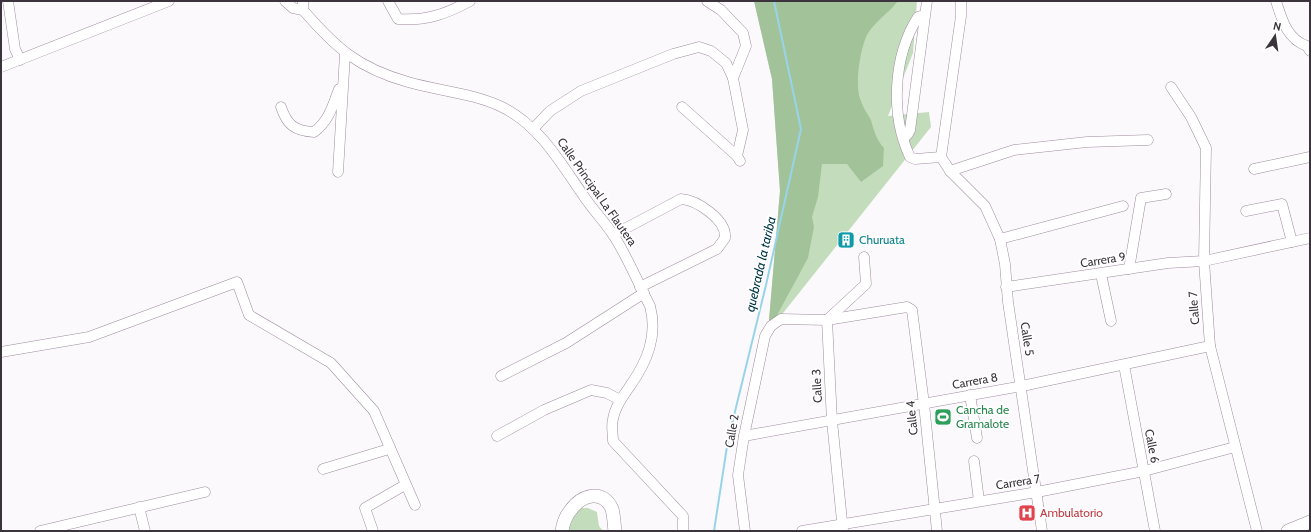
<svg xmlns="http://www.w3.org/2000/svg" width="1311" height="532" viewBox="0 0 1311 532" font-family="Cabin,sans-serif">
  <rect width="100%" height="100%" fill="#fcf9fc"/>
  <!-- green -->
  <g fill="#c3ddbc">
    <polygon points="754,1 917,1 913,53 888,116 929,112 931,127 768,332 780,191 772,79"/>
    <polygon points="582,508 588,508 597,512 599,526 603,531 567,531 573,513"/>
  </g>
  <!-- forest -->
  <path fill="#a2c39a" d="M754 1H898C889 13 875 21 867 35 860 49 854 87 861 101 863 108 868 114 871 120 874 131 876 139 884 148L883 166 861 182 847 164H822L818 197 812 217 814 227 808 258 768 332 780 191 772 79Z"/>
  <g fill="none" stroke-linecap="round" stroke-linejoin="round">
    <!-- stream -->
    <polyline stroke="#98d4e9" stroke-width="2" points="714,531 728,440 766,285 801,129 774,1"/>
    <!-- minor casing -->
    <g stroke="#9d8d9f" stroke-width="11">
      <g id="minor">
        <polyline points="8,1 15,49 20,60"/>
        <polyline points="285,1 293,8 303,10"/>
        <path d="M303 1V10C336 48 358 68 408 82 439 91 473 93 502 107 539 125 560 162 583 195 592 209 605 222 614 236 628 258 638 283 650 306 658 336 647 362 630 386 623 396 615 407 613 419 611 426 613 434 613 441L683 516V531"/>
        <path d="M388 1 398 19C427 21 446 14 470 1"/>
        <polyline points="707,1 721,10 743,33 746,46 733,78 743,130 737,156 740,161"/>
        <polyline points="961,1 961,16 941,157 950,171 985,206 1000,239 1005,264 1008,302 1042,531"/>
        <path d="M1276 1C1282 20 1287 39 1307 46L1310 51"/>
        <path d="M924 15 918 17C893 56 890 115 910 157L915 159 941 157"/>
        <polyline points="1,67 169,1"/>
        <polyline points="1171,87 1191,117 1206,148 1204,261 1210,346 1257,531"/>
        <path d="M281 107C287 125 295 131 314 132 329 121 333 105 339 89"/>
        <polyline points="682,107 737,156"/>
        <polyline points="533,129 550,111 581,91 673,54 699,47 711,51 726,63 733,78"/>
        <polyline points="904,138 908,134 910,130 927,1"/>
        <polyline points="1254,169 1310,157"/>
        <polyline points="950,171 1014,150 1087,142 1148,140"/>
        <polyline points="338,172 345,54"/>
        <polyline points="1246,211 1282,204 1292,242"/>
        <path d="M613 235 681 199C697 200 727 220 725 238L717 249 640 287"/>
        <polyline points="1000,239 1123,206"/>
        <polyline points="1129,269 1141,198 1166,194"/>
        <polyline points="1101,274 1111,321"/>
        <polyline points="1006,287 1168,263 1204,261 1310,238"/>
        <polyline points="1,352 89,337 237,282 249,315 331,363 374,411 415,505"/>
        <polyline points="1124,365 1155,531"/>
        <polyline points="501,376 566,343 644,293"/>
        <polyline points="970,395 977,438"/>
        <polyline points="497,436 544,410 591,390 607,393 620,400"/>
        <polyline points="744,436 1022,386 1210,346"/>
        <polyline points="974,461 979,501"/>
        <polyline points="323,469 389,449"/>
        <polyline points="139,507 145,531"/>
        <polyline points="40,531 205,492"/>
        <polyline points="373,531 365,508 405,485"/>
        <polyline points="745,531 738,475 744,436 765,336 771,326 781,319 827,320 907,307 912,310 924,404 937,531"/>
        <polyline points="802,531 1037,492 1144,471 1235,447"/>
        <polyline points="843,531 832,421 827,320 866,284 864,257"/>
      </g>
    </g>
    <!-- major casing -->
    <g stroke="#9d8d9f" stroke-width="14">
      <g id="major">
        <path d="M562 531C563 524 566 516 570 511 581 495 603 488 612 509 614 516 614 524 615 531"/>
        <polyline points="1288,531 1310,522"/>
      </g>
    </g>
    <!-- minor -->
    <use href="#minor" stroke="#fff" stroke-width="10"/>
    <!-- major -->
    <use href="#major" stroke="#fff" stroke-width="13"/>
  </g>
  <!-- icons -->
  <defs>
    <g id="building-square" transform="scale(0.9)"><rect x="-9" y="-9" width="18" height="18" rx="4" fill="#0f9aa8" stroke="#fff"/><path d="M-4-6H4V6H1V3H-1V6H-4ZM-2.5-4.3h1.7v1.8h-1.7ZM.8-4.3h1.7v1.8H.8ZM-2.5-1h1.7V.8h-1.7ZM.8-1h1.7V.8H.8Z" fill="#fff"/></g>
    <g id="stadium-square" transform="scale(0.9)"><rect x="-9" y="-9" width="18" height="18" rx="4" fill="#2e9e5b" stroke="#fff"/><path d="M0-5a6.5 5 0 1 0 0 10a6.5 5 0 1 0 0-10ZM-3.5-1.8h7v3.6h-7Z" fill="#fff"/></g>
    <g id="hospital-square" transform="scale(0.9)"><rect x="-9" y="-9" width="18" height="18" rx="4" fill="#e0444e" stroke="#fff"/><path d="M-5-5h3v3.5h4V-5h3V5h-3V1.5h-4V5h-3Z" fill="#fff"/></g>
  </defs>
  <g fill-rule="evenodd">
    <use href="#building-square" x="846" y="240"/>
    <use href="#stadium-square" x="943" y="417"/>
    <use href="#hospital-square" x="1027" y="513"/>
  </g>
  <g text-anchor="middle" stroke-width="3.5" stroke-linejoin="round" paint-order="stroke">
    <!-- street labels -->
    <g font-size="12" fill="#3b343c" stroke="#fff">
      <text transform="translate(597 192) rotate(55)" y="4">Calle Principal La Flautera</text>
      <text transform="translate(1103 260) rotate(-9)" y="4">Carrera 9</text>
      <text transform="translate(1194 308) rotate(-94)" y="4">Calle 7</text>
      <text transform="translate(1027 339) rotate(81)" y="4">Calle 5</text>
      <text transform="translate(975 381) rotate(-10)" y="4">Carrera 8</text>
      <text transform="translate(817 386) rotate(-93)" y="4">Calle 3</text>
      <text transform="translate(912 418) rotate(-96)" y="4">Calle 4</text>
      <text transform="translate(732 431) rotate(-80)" y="4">Calle 2</text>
      <text transform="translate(1152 446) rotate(79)" y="4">Calle 6</text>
      <text transform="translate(1018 482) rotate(-9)" y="4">Carrera 7</text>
    </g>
    <!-- culture labels -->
    <g font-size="12" fill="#0d838f" stroke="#fff" text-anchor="start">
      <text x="859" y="244">Churuata</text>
    </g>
    <!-- leisure labels -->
    <g font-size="12" fill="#27864d" stroke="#fff" text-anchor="start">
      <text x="956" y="414">Cancha de<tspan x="956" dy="14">Gramalote</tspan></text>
    </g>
    <!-- health labels -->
    <g font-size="12" fill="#be3a42" stroke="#fff" text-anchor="start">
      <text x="1040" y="517">Ambulatorio</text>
    </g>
    <!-- water labels -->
    <g font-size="13" font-style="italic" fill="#003746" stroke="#fff">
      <text transform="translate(760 264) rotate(-77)" y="5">quebrada la tariba</text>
    </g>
  </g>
  <!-- border -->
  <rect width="1311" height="532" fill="none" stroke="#3b343c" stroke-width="4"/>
  <!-- north arrow -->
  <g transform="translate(1275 36) rotate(13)" stroke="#ffffff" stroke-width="3" paint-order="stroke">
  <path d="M0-3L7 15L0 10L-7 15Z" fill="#3b343c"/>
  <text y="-6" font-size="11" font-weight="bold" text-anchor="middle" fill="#3b343c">N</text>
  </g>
</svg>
